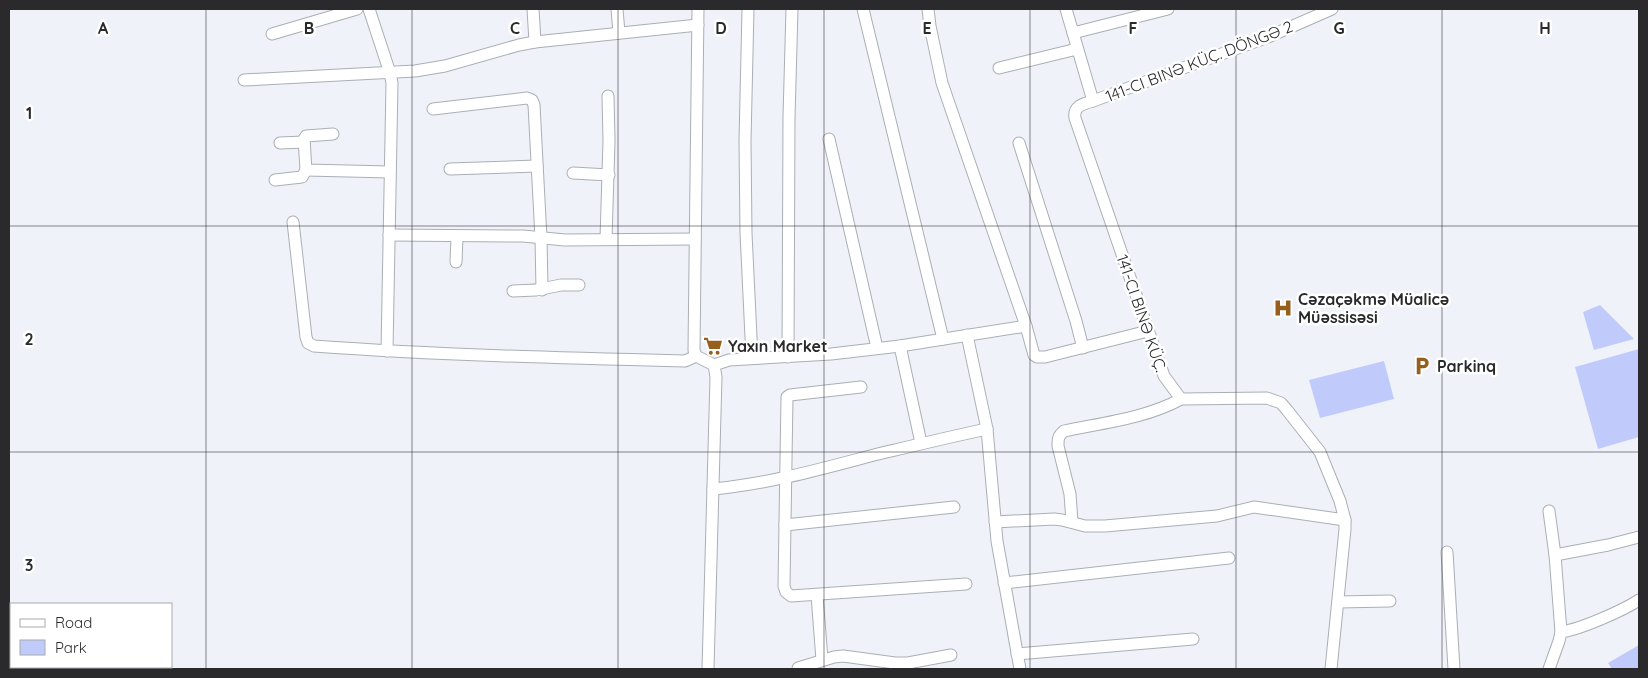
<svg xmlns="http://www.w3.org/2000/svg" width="1648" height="678" viewBox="0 0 1648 678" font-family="Quicksand,sans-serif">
  <rect width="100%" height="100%" fill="#f0f2fa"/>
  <!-- green -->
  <g fill="#c0cbfb">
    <polygon points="1600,305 1634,339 1594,350 1583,312"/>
    <polygon points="1639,349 1639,437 1598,449 1575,367"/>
    <polygon points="1384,361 1394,399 1320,418 1309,380"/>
    <polygon points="1639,645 1639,669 1612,669 1608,663"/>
  </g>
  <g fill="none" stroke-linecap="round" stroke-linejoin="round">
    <!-- street casing -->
    <g stroke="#acaeb5" stroke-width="13">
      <g id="street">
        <polyline points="369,9 390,73 392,83 387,351"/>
        <polyline points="533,9 535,42"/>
        <polyline points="617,9 619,33"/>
        <polyline points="698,9 694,350 696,356 714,365 716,377 708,669"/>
        <polyline points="748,9 745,141 746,233 752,358"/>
        <polyline points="863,9 943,339"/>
        <polyline points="928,9 930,26 942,83 1026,326 1034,355 1037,357 1045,357 1148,331"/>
        <path d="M1066 9 1093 101C1083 104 1073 106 1075 118L1164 376 1181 399 1267 398 1281 403 1287 410 1320 452 1340 501 1345 520V529L1331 669"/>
        <polyline points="1073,33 1168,9"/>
        <polyline points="272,34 357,9"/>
        <polyline points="999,68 1077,49"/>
        <polyline points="244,80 415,71 445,66 519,45 535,42 698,25"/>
        <polyline points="1093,101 1268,37 1332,9"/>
        <polyline points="433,109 527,98 532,100 534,105 541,238 542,290"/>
        <polyline points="333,134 306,136 304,139 306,170 390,172"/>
        <polyline points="829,139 877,348"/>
        <polyline points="280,143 304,142"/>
        <polyline points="1019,143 1076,321 1083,348"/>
        <polyline points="450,169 537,166"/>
        <polyline points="573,173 609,175"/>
        <polyline points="275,180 302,177 306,170"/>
        <path d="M293 222 306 337 308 343 314 346C437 355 561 358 685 361L696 356"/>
        <polyline points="389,235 523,236 565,240 695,239"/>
        <polyline points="606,239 609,141 608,96"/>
        <polyline points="456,262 457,237"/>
        <polyline points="513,291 536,290 561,285 579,285"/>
        <polyline points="967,335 987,429 997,541 1020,669"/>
        <polyline points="900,346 921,443"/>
        <polyline points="788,357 789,117 792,9"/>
        <polyline points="714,365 729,360 831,354 900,346 1026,326"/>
        <polyline points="861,387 790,395 787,397 784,586 786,592 791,596 966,584"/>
        <path d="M713 489C768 484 821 469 874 455 912 446 949 437 987 429"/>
        <polyline points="1549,511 1555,555 1561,632"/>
        <polyline points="995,522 1054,519 1062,520 1085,526 1105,526 1217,516 1254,507 1345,520"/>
        <path d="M1072 522 1070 494 1058 446C1058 439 1058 436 1064 431 1102 423 1147 418 1181 399"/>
        <polyline points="785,525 954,507"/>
        <polyline points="1447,552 1454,669"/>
        <polyline points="1555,555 1608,545 1639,537"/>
        <polyline points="1004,583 1229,558"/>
        <polyline points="817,595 822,660"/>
        <polyline points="1338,602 1390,601"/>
        <polyline points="1017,654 1193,639"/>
        <polyline points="798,668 834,657 843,656 895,663 908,663 951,655"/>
        <path d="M1549 669 1559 641 1561 632C1581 629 1622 611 1639 600"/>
      </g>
    </g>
    <!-- street -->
    <use href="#street" stroke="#fff" stroke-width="11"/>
  </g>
  <!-- grid -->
  <path fill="none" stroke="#2a2a2d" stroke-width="1" stroke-opacity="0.55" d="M206 9V669M412 9V669M618 9V669M824 9V669M1030 9V669M1236 9V669M1442 9V669M9 226H1639M9 452H1639"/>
  <!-- icons -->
  <defs>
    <g id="hospital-bare" transform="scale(1.5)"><path d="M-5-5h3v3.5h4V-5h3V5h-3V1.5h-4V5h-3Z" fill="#985f1c" stroke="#fff" stroke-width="2.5" paint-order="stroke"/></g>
    <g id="supermarket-bare" transform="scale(1.5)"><path d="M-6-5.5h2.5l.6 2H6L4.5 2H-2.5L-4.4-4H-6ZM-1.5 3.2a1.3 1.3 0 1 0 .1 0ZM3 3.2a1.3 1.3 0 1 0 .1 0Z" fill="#985f1c" stroke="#fff" stroke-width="2.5" paint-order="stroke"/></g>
    <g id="parking-bare" transform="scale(1.5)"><path d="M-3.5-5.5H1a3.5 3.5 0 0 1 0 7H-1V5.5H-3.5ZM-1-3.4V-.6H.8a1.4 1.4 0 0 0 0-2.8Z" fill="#985f1c" stroke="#fff" stroke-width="2.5" paint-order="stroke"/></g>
  </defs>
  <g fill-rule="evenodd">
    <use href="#hospital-bare" x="1283" y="308"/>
    <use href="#supermarket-bare" x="713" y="346"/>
    <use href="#parking-bare" x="1422" y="366"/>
  </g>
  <g text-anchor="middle" stroke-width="5" stroke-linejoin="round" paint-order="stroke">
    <!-- street labels -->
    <g font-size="16" fill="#2a2a2d" stroke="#fff">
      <text transform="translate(1199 61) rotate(-21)" y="6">141-CI BINƏ KÜÇ. DÖNGƏ 2</text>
      <text transform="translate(1142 313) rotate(71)" y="6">141-CI BINƏ KÜÇ.</text>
    </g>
    <!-- poi labels -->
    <g font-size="16" font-weight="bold" fill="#2a2a2d" stroke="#fff" text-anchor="start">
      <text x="1298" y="305">Cəzaçəkmə Müalicə<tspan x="1298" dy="18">Müəssisəsi</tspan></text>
      <text x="728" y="352">Yaxın Market</text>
      <text x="1437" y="372">Parkinq</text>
    </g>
  </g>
  <g font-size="16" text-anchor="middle" font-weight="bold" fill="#2a2a2d" stroke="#fff" stroke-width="5" stroke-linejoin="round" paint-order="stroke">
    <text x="103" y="34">A</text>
    <text x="309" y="34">B</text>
    <text x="515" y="34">C</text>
    <text x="721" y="34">D</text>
    <text x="927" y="34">E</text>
    <text x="1133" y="34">F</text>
    <text x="1339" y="34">G</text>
    <text x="1545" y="34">H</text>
    <text x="29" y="119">1</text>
    <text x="29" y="345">2</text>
    <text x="29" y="571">3</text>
  </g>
  <!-- border -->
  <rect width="1648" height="678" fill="none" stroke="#2a2a2d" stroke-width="20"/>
  <!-- legend -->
  <rect x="10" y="603" width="162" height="65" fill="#ffffff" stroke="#aaaaab"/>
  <rect x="20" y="619" width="25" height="8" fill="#ffffff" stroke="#aaaaab"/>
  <text x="55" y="628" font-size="15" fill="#2a2a2d">Road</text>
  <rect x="20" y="640" width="25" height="15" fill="#c0cbfb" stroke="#aaaaab"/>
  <text x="55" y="653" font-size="15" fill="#2a2a2d">Park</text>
</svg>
